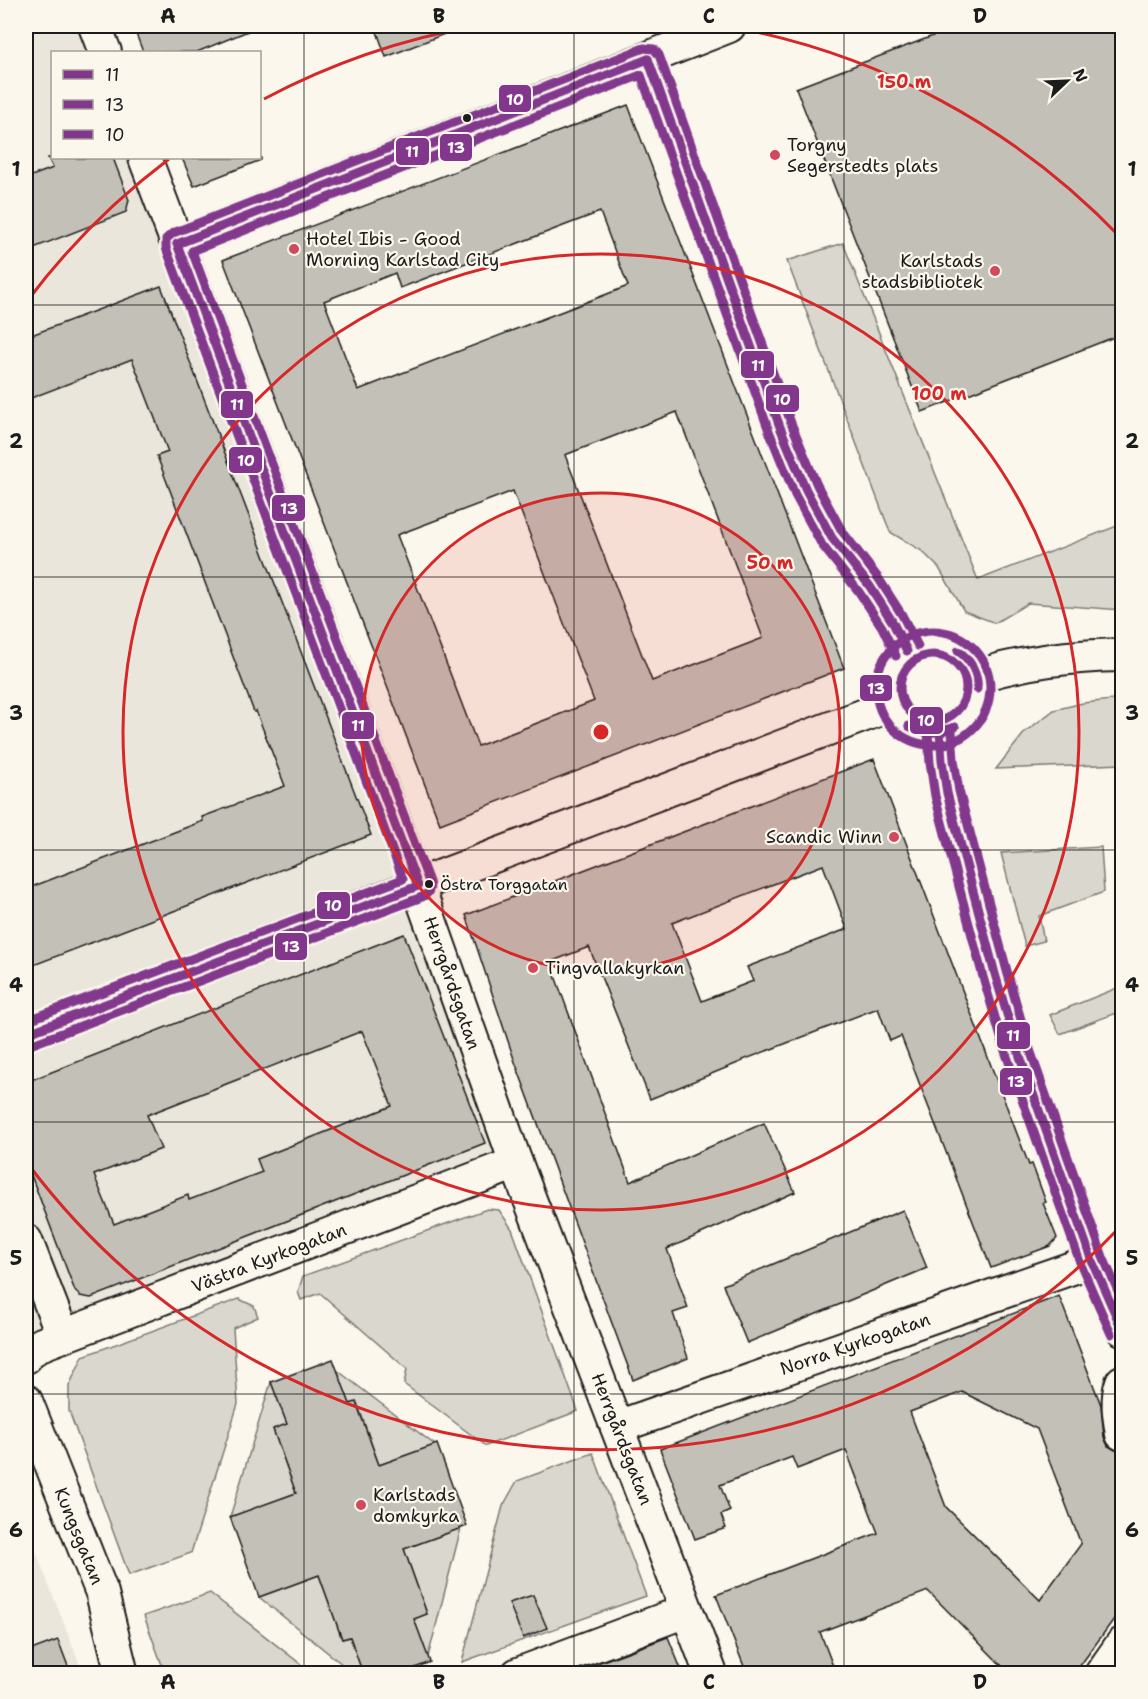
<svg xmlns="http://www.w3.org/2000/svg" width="1148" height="1699" viewBox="0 0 1148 1699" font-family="'Shantell Sans',sans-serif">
  <rect width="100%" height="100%" fill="#fbf7ec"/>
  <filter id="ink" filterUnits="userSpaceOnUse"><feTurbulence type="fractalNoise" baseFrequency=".0167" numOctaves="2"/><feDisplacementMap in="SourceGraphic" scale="12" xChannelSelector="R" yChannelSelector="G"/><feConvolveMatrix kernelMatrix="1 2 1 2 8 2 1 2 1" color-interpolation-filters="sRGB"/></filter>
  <g filter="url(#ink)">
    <!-- built -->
    <g fill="#eae6dc">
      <polygon points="26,26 82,26 92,52 52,52 52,158 131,158 508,1162 26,1347"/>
      <polygon points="26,1526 83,1673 26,1673"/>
    </g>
    <!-- green -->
    <g fill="#dad7ce" stroke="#7b7a75" stroke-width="1.5">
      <polygon points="843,243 978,580 1122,524 1122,610 1028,603 995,623 964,611 939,568 922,551 890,532 787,261"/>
      <polygon points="1122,699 1122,764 996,769 1025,732 1054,710 1083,703"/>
      <polygon points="1101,847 1104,892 1039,916 1044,941 1025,946 1001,853"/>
      <polygon points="1122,986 1122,1027 1116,1013 1060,1034 1050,1015"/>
      <polygon points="487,1209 499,1210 512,1229 578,1411 486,1446 404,1384 407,1369 320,1293 301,1300 298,1292 303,1276"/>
      <polygon points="239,1299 254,1306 258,1317 233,1328 238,1404 191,1553 129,1575 69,1411 69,1386 83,1356"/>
      <polygon points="337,1370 435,1445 379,1465 357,1402 350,1404"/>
      <polygon points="271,1382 287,1424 273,1430 296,1493 230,1517"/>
      <polygon points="593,1453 646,1596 462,1662 503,1506 517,1481"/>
      <polygon points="461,1528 428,1657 414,1619 427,1613 404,1549"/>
      <polygon points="319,1575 342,1639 350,1637 363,1673 353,1673 259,1597"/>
      <polygon points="210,1593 312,1673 165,1673 144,1616"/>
    </g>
    <!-- building -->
    <g fill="#c3c0b8" stroke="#1c1c1c" stroke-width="1.5" fill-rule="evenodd">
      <polygon points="133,26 260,26 197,52 143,52"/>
      <polygon points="375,26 462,26 462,27 386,57"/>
      <polygon points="959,26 1115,26 1122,46 1122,334 922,412 796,88"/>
      <path d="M628 105 844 668 440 824 223 260ZM600 212 628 286 358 390 324 301 395 273 400 288ZM677 412 763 638 652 681 565 455ZM513 491 594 701 478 746 397 535Z"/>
      <polygon points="48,158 113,158 129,200 126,212 26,251 26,178 53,168"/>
      <polygon points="182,158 261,158 261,160 194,186"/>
      <polygon points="161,286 371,835 26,968 26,889 203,821 202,817 285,786 256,711 254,712 157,456 168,452 132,359 26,400 26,337"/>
      <path d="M874 759 1029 1165 1032 1164 1046 1202 1043 1203 1057 1238 1050 1246 991 1268 901 1036 890 1041 878 1008 743 1060V1061L650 1099 589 947 550 962 630 1182 764 1123 795 1192 667 1249 688 1308 673 1313 688 1358 633 1380 514 1059 466 915ZM823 865 847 929 747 967 753 981 702 1001 672 923Z"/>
      <path d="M404 934 485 1143 91 1298 80 1296 75 1291 26 1162V1082ZM362 1031 392 1106 257 1159 262 1172 189 1200 188 1195 114 1224 94 1175 161 1149 147 1115Z"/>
      <polygon points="903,1210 927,1268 747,1343 723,1285"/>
      <path d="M1059 1296 1101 1405 1104 1437 1108 1446 1118 1451 1122 1462V1608L1074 1674H1010L928 1591 820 1632 836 1674H747L716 1595 878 1533 846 1450 797 1469 792 1457 720 1485 730 1511 721 1515 726 1528 695 1539 660 1449ZM962 1392 1037 1429 1081 1544 1040 1600 946 1507 910 1412Z"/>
      <polygon points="333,1359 350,1404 356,1402 379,1465 437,1444 467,1526 404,1549 427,1614 414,1619 430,1662 400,1674 363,1674 350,1637 342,1639 319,1575 259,1597 230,1517 296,1493 273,1429 287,1424 271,1382"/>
      <polygon points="533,1595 547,1628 523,1638 509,1603"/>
      <polygon points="668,1637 683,1674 574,1674 573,1672"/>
      <polygon points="58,1640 71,1674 26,1674 26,1652"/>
    </g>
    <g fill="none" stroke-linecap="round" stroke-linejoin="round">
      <!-- minor casing -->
      <g stroke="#1c1c1c" stroke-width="36">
        <g id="minor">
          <polyline points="95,26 105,52"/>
          <polyline points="648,59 780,427 806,490 832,538 869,585 892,621 907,651"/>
          <polyline points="145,158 404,847 516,1163 711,1674"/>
          <polyline points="177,244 729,26"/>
          <circle cx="933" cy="688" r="45"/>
          <path d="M977 676C1026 661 1071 656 1122 655"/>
          <polyline points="940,732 942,761 947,793 995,974 1017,1048 1092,1261 1122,1329"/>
          <polyline points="26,1034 891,705"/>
          <polyline points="26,1241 63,1336"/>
          <polyline points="26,1357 29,1352 42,1344 516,1163"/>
          <path d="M1122 1382C1116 1398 1119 1416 1122 1434"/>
          <polyline points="26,1401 102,1593 122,1674"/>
          <polyline points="617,1427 1092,1261"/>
          <polyline points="518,1674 686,1611"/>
          <polyline points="1101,1674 1122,1644"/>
        </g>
      </g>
      <!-- minor -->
      <use href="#minor" stroke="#fbf7ec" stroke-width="32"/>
      <!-- bus-1 casing -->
      <g stroke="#fbf7ec" stroke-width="14">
        <g id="bus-1">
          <polyline points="648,59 780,427 806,490 832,538 869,585 892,621 907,651"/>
          <polyline points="177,244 418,886"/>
          <polyline points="177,244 648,59"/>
          <path d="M958 651C970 659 979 674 977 689"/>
          <path d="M909 726C927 733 936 733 955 727"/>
          <path d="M909 726C924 734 940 734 955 727"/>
          <polyline points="940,732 942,761 947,793 995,974 1017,1048 1092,1261 1122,1329"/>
          <polyline points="26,1034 418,886"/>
        </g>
      </g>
      <!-- bus-2 casing -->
      <g stroke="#fbf7ec" stroke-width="14">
        <g id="bus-2">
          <circle cx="933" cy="688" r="57"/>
          <polyline points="928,733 930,763 935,796 983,977 1005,1051 1081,1265 1111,1334"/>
          <path d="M30 1045 422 897C429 894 431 889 429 882L192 251 641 75 769 431 795 495 822 545 859 592 882 627 896 656"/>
        </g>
      </g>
      <!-- bus-3 casing -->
      <g stroke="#fbf7ec" stroke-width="14">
        <g id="bus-3">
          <circle cx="933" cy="688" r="33"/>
          <polyline points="952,731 954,760 959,791 1007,971 1028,1044 1103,1257 1122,1300"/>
          <polyline points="26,1021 403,879 166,248 166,239 173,233 644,48 654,49 659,55 791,423 817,485 842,531 879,579 902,615 918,646"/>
        </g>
      </g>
      <!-- bus-1 -->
      <use href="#bus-1" stroke="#82378c" stroke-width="9"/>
      <!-- bus-2 -->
      <use href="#bus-2" stroke="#82378c" stroke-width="9"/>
      <!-- bus-3 -->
      <use href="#bus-3" stroke="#82378c" stroke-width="9"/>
    </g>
  </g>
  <!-- grid -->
  <path fill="none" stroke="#1c1c1c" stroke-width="1.5" stroke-opacity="0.55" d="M304 26V1674M574 26V1674M844 26V1674M26 305H1122M26 577H1122M26 850H1122M26 1122H1122M26 1394H1122"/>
  <!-- distance rings -->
  <circle cx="601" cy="732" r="239" fill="#d62828" fill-opacity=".12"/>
  <g fill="none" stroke="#d62828" stroke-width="3">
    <circle cx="601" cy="732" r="239"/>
    <circle cx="601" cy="732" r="478"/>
    <path d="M1121 1226A717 717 0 0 1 28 1164M28 300A717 717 0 0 1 169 159M264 99A717 717 0 0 1 476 26M726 26A717 717 0 0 1 1121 238"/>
  </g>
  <!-- markers -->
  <g fill="#1c1c1c" stroke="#fbf7ec" stroke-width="2">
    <circle cx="467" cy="118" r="5"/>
    <circle cx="429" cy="884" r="5"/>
  </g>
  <g fill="#d1495b" stroke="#fbf7ec" stroke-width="2">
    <circle cx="775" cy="155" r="6"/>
    <circle cx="294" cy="249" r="6"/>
    <circle cx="995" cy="271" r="6"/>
    <circle cx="894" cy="837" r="6"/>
    <circle cx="533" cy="968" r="6"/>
    <circle cx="361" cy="1505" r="6"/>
  </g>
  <g text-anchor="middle" stroke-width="4.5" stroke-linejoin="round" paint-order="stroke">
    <!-- bus labels -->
    <g font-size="16" fill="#1c1c1c" stroke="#fbf7ec" text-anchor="start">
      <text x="440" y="890">Östra Torggatan</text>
    </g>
    <!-- poi labels -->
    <g font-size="18" fill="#1c1c1c" stroke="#fbf7ec" text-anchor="start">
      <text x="787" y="151">Torgny<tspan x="787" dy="21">Segerstedts plats</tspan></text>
      <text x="306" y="245">Hotel Ibis - Good<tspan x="306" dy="21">Morning Karlstad City</tspan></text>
      <text x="983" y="267" text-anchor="end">Karlstads<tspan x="983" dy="21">stadsbibliotek</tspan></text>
      <text x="882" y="843" text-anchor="end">Scandic Winn</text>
      <text x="545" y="974">Tingvallakyrkan</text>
      <text x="373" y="1501">Karlstads<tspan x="373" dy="21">domkyrka</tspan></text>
    </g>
    <!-- street labels -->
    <g font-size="18" fill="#1c1c1c" stroke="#fbf7ec">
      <text transform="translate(452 983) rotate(71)" y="6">Herrgårdsgatan</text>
      <text transform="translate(269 1258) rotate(-21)" y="6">Västra Kyrkogatan</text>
      <text transform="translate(855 1344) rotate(-19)" y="6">Norra Kyrkogatan</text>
      <text transform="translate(622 1439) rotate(69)" y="6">Herrgårdsgatan</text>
      <text transform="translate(79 1536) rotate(68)" y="6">Kungsgatan</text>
    </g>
  </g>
  <circle cx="601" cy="732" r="9" fill="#d62828" stroke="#fbf7ec" stroke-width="3"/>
  <g font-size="18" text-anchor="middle" font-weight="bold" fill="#d62828" stroke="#fbf7ec" stroke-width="4.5" stroke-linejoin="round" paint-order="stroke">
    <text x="904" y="88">150 m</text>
    <text x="939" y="400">100 m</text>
    <text x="770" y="569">50 m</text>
  </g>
  <g stroke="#fbf7ec" stroke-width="2">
    <rect x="498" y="84" width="34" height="29" rx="6" fill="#82378c"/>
    <rect x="439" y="133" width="34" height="29" rx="6" fill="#82378c"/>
    <rect x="395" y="137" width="35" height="29" rx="6" fill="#82378c"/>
    <rect x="740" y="350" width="35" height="29" rx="6" fill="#82378c"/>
    <rect x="765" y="384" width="35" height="29" rx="6" fill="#82378c"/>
    <rect x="220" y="390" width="34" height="29" rx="6" fill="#82378c"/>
    <rect x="228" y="446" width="35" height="28" rx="6" fill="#82378c"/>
    <rect x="271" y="494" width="35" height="28" rx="6" fill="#82378c"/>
    <rect x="859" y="674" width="34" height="28" rx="6" fill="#82378c"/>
    <rect x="909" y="706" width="35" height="29" rx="6" fill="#82378c"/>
    <rect x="341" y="711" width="34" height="29" rx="6" fill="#82378c"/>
    <rect x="316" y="891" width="35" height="29" rx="6" fill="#82378c"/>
    <rect x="274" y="932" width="34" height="29" rx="6" fill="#82378c"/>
    <rect x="996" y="1021" width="35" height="29" rx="6" fill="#82378c"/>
    <rect x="999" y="1067" width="34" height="29" rx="6" fill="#82378c"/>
  </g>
  <g font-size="16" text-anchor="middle" font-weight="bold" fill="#fff">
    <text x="515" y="105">10</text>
    <text x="456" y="153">13</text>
    <text x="412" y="157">11</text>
    <text x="758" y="371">11</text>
    <text x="782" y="405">10</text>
    <text x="237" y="410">11</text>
    <text x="246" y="466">10</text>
    <text x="289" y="514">13</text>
    <text x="876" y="694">13</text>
    <text x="926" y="726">10</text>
    <text x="358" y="731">11</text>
    <text x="333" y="911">10</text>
    <text x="291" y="952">13</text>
    <text x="1013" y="1041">11</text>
    <text x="1016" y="1087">13</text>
  </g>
  <!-- margin -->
  <rect width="1148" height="1699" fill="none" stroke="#fbf7ec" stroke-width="66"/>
  <!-- legend -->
  <rect x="51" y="51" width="210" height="108" fill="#fbf7ec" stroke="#a29f99" stroke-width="1.5"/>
  <rect x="63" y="70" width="30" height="9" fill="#82378c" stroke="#a29f99" stroke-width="1.5"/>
  <text x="105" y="81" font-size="18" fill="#1c1c1c">11</text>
  <rect x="63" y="100" width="30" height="9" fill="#82378c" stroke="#a29f99" stroke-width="1.5"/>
  <text x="105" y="111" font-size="18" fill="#1c1c1c">13</text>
  <rect x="63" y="130" width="30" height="9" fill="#82378c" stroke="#a29f99" stroke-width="1.5"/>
  <text x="105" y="141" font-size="18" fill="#1c1c1c">10</text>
  <!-- north arrow -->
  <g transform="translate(1067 81) rotate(67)" stroke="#fbf7ec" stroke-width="4.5" paint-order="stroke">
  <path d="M0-4.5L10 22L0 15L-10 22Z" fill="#1c1c1c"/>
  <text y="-9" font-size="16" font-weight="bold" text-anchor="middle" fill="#1c1c1c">N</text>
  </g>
  <rect x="33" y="33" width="1082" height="1633" fill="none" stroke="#1c1c1c" stroke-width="2"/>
  <g font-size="20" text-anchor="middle" font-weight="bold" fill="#1c1c1c">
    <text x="168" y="23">A</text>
    <text x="439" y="23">B</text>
    <text x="709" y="23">C</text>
    <text x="980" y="23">D</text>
    <text x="16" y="176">1</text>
    <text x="1132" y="176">1</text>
    <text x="16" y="448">2</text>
    <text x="1132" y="448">2</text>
    <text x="16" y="720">3</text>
    <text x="1132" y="720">3</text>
    <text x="16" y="992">4</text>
    <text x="1132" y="992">4</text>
    <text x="16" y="1265">5</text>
    <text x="1132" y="1265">5</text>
    <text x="16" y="1537">6</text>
    <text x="1132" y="1537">6</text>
    <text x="168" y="1689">A</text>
    <text x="439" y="1689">B</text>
    <text x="709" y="1689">C</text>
    <text x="980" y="1689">D</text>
  </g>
</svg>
